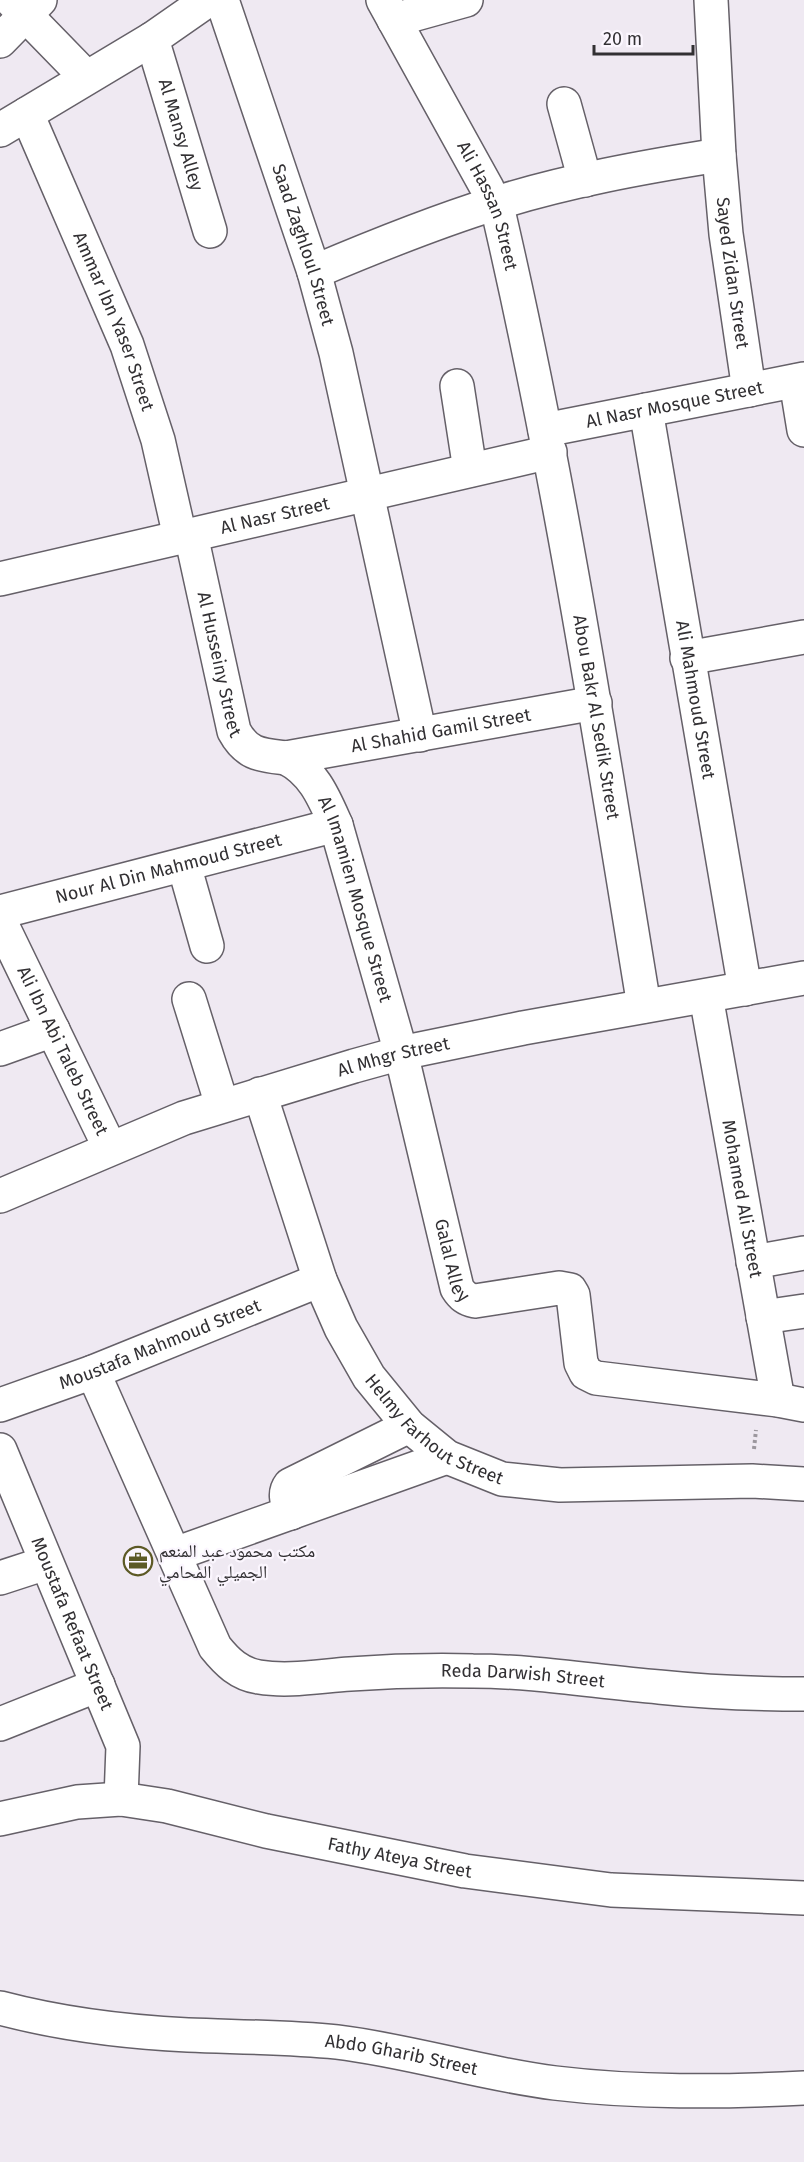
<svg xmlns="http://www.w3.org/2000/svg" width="804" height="2162" viewBox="0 0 804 2162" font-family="'Fira Sans','Noto Naskh Arabic',sans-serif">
  <rect width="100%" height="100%" fill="#efe9f2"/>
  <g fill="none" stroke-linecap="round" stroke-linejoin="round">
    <!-- minor casing -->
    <g stroke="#656068" stroke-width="36">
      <g id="minor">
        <polyline points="11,0 86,77"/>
        <path id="s1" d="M222 0 314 272 336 353 420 735"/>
        <path id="s2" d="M383 0 487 188 500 219C560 479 601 743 644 1006"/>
        <path id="s3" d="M711 0 719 155 726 234 749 390"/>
        <polyline points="394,20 466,0"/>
        <path id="s4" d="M152 39 210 231"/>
        <polyline points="0,41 40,0"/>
        <polyline points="564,104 585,180"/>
        <path id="s5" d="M27 114 127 345 158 440 180 537"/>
        <polyline points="0,130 152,39 208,0"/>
        <path d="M314 272C373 247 432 223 493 204 566 181 643 167 719 155"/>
        <polyline points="796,381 804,430"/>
        <polyline points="457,386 470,470"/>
        <path id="s6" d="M646 410 745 989"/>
        <path id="s7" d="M545 430 804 379"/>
        <path id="s8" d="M191 535 234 731C247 755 261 755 286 758L595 703"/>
        <path id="s9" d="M0 579 550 452"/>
        <polyline points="687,658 804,637"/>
        <path id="s10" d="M286 758C314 772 324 798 336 825L401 1053 457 1288C462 1296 466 1299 475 1301L559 1288 570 1290 573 1295 581 1363 586 1373 596 1378 778 1400 804 1405"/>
        <polyline points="184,865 207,946"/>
        <path id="s11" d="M0 912 336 825"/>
        <path id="s12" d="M0 921 110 1148"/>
        <path id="s13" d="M706 996 778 1400"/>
        <polyline points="189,999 222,1105"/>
        <polyline points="0,1049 53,1030"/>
        <path id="s14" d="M260 1094 320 1280 341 1328 369 1377 409 1426 447 1457 502 1479 560 1485 752 1481 804 1484"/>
        <path id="s15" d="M0 1196 184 1118 354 1066 401 1053 523 1028 804 978"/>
        <polyline points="753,1262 804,1253"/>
        <polyline points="763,1317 804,1311"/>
        <path id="s16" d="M93 1372 215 1647C227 1662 239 1674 259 1677 288 1682 320 1676 350 1674 391 1671 432 1670 473 1671 535 1671 597 1682 659 1687 707 1692 755 1694 804 1694"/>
        <path id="s17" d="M0 1405 93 1372 320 1280"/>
        <path id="s18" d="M0 1450 123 1746 121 1799"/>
        <path d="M291 1513C288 1503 283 1494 290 1485L409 1426"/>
        <polyline points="175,1554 447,1457"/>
        <polyline points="0,1578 46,1563"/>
        <polyline points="0,1724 98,1685"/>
        <path id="s19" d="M0 1819 77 1802 121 1799 167 1806 266 1831 465 1871 611 1890 804 1898"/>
        <path id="s20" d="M0 2008C61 2024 125 2032 188 2035 238 2037 288 2037 337 2042 411 2051 482 2074 555 2083 638 2093 721 2092 804 2088"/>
      </g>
    </g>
    <!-- path -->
    <polyline stroke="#9c979e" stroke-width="4" stroke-dasharray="3 3" stroke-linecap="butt" points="754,1449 756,1430"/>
    <!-- minor -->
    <use href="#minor" stroke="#fff" stroke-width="33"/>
  </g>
  <!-- icons -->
  <defs>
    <g id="office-ring" transform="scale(1.5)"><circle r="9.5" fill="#fbf6fe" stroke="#5c5925" stroke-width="1.5"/><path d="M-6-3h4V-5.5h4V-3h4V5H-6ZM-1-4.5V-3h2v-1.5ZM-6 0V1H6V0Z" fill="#5c5925"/></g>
  </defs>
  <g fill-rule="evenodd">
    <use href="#office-ring" x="138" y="1561"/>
  </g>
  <g text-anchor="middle" stroke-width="4.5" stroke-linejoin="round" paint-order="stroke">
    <!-- street labels -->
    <g font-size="18" fill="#323033" stroke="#fbf6fe">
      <text dy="6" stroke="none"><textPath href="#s4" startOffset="100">Al Mansy Alley</textPath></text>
      <text dy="6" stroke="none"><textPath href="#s2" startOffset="232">Ali Hassan Street</textPath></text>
      <text dy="6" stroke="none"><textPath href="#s1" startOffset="258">Saad Zaghloul Street</textPath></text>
      <text dy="6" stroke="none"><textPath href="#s3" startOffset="274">Sayed Zidan Street</textPath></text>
      <text dy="6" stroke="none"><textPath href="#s5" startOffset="225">Ammar Ibn Yaser Street</textPath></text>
      <text dy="6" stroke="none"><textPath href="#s7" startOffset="132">Al Nasr Mosque Street</textPath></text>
      <text dy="6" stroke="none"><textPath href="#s9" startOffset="282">Al Nasr Street</textPath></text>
      <text dy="6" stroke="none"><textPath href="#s8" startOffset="132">Al Husseiny Street</textPath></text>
      <text dy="6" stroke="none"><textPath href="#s6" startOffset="294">Ali Mahmoud Street</textPath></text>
      <text dy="6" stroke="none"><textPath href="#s2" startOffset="756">Abou Bakr Al Sedik Street</textPath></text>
      <text dy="6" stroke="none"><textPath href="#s8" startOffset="420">Al Shahid Gamil Street</textPath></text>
      <text dy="6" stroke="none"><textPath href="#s11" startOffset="174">Nour Al Din Mahmoud Street</textPath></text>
      <text dy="6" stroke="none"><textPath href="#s10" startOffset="162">Al Imamien Mosque Street</textPath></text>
      <text dy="6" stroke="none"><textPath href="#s12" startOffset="144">Ali Ibn Abi Taleb Street</textPath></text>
      <text dy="6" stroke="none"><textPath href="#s15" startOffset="418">Al Mhgr Street</textPath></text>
      <text dy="6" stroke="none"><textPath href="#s13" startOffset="206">Mohamed Ali Street</textPath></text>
      <text dy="6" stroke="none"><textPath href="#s10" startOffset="536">Galal Alley</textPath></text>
      <text dy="6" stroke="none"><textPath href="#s17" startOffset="171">Moustafa Mahmoud Street</textPath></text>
      <text dy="6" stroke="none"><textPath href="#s14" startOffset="390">Helmy Farhout Street</textPath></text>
      <text dy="6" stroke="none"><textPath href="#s18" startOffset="188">Moustafa Refaat Street</textPath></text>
      <text dy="6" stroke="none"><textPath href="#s16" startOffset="620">Reda Darwish Street</textPath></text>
      <text dy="6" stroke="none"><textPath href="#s19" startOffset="408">Fathy Ateya Street</textPath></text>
      <text dy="6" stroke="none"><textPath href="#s20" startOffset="405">Abdo Gharib Street</textPath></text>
    </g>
    <!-- poi labels -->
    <g font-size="18" fill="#323033" stroke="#fbf6fe" text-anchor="start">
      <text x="159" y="1557">مكتب محمود عبد المنعم<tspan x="159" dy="21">الجميلي المحامي</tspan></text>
    </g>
  </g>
  <!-- scale -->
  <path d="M594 45v9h99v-9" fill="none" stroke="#323033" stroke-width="3"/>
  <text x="603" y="45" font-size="18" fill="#323033" stroke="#fbf6fe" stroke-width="4.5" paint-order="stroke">20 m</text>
</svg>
